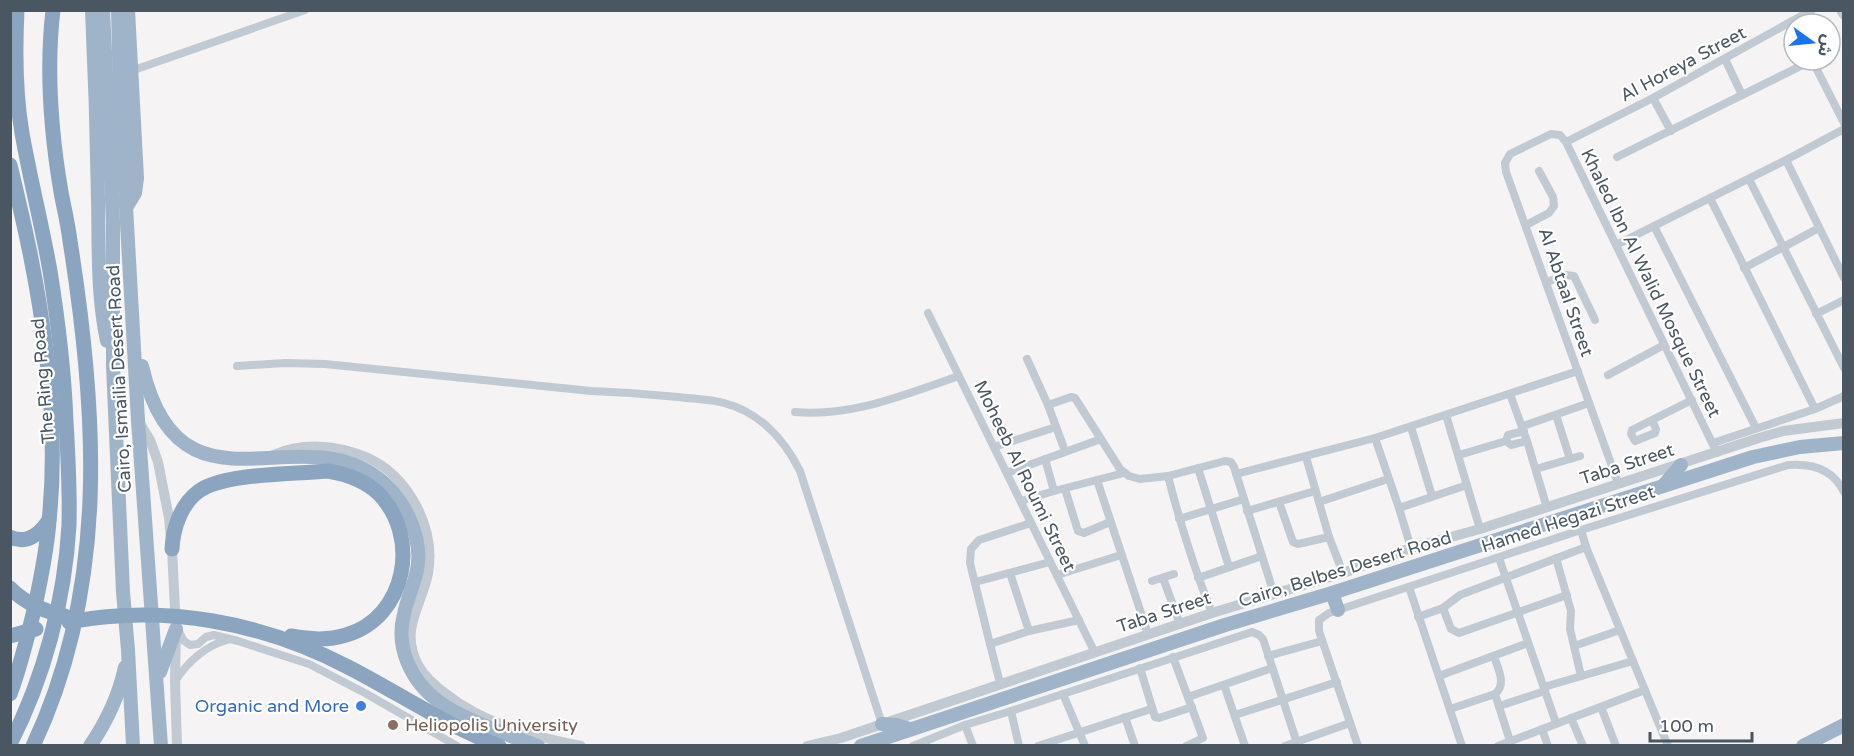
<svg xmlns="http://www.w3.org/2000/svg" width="1854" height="756" viewBox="0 0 1854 756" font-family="'Varela Round','Noto Sans Arabic',sans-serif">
  <rect width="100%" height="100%" fill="#f5f3f3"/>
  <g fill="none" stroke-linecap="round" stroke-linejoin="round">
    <!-- minor -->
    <g stroke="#c1cad2" stroke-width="8">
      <polyline points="1830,52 1836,49"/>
      <polyline points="1725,59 1742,95"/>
      <polyline points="1812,60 1844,123"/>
      <polyline points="131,71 305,10"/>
      <polyline points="1653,98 1671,131"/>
      <polyline points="1566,142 1653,98 1812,10"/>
      <polyline points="1617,157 1813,60"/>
      <polyline points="1786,160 1844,278"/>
      <polyline points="1749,179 1844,368"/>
      <polyline points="1710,198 1815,409"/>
      <polyline points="1526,225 1549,213 1554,206 1553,197 1539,171"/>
      <polyline points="1654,226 1756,428"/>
      <polyline points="1616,245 1786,160 1844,129"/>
      <polyline points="1744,268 1819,228"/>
      <polyline points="1547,282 1566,275 1574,276 1595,320"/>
      <polyline points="928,313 1095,653"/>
      <polyline points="1816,314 1844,300"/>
      <polyline points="1027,359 1048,405 1065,451"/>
      <path d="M237 366 285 363 325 364 591 391C620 392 649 394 678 397 693 399 709 399 724 403 759 412 784 439 800 471L882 724"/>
      <polyline points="1608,375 1664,345"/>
      <polyline points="1510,394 1527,441 1547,508"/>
      <polyline points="1048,405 1071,397 1075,398 1120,469 1129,476 1140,479 1168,476 1225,461 1231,462 1234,467 1274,594"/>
      <path d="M795 412C853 417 906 394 959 376"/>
      <polyline points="1446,415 1480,529"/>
      <polyline points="1556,415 1570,459"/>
      <polyline points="1652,420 1656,429 1655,433 1635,441 1631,434 1632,430 1692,400"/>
      <polyline points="1523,426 1589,403"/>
      <polyline points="1411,427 1432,496"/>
      <polyline points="1375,438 1399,508 1411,548"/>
      <polyline points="1506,441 1511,445 1527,441"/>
      <polyline points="1713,443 1815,409 1844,396"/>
      <polyline points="994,447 1056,427"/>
      <polyline points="1459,455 1506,441 1508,435 1524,431"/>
      <polyline points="1306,457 1329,537 1343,573"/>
      <polyline points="1045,459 1054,491"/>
      <polyline points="1198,468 1229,567"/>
      <polyline points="1536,469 1580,456"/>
      <polyline points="1007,473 1101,439"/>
      <polyline points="1236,474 1375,438 1578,371"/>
      <path d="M1168 476C1180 523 1194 568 1212 613"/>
      <polyline points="1097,480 1148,634"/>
      <polyline points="1618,483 1506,172 1505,163 1510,154 1551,134 1560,135 1566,142 1717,453"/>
      <polyline points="1065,489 1078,531 1084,533 1110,522"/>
      <polyline points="1021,501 1054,491 1124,473"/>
      <polyline points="1279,502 1293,542 1298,544 1329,537"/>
      <polyline points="1319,502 1388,479"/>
      <polyline points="1399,508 1467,485"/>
      <polyline points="1247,511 1315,491"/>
      <polyline points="1179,519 1244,499"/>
      <polyline points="1031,523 979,540 971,549 970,563 990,644 1029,631 1079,620"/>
      <polyline points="1581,530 1586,547 1668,746"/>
      <polyline points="1499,558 1556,723"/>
      <polyline points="1556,558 1571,611 1570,629 1581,676"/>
      <polyline points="1010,573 1029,631"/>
      <polyline points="1057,575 1121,555"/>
      <polyline points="1163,578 1180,624"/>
      <polyline points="1198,578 1262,556"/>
      <polyline points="1152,581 1174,574"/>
      <polyline points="975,582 1050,562"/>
      <polyline points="1409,587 1462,746"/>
      <polyline points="1443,608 1451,629 1459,633 1567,595"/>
      <polyline points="1418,617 1443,608 1460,595 1586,547"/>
      <polyline points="178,629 183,640 190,645 198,644 206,637 214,635 238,641 309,664 365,693 457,746"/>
      <polyline points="990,644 1000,683"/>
      <polyline points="1574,646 1620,630"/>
      <polyline points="1268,656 1322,641"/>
      <polyline points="1173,657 1203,738 1186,746"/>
      <polyline points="1140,668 1155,717 1159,718 1192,707"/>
      <polyline points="1439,676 1528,643"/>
      <path d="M175 681C188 662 205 646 227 640"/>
      <polyline points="1224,685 1245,746"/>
      <polyline points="1544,687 1633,661"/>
      <polyline points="1063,694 1085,746"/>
      <polyline points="1495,694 1510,741"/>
      <polyline points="1188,697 1272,668"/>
      <polyline points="1499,706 1545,691"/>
      <polyline points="1601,707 1616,746"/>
      <path d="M1450 709 1495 694C1507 684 1498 669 1494 656"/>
      <polyline points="1011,711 1019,746"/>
      <polyline points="1235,715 1337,682"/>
      <polyline points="1125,717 1135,746"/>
      <polyline points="1571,718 1583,746"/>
      <polyline points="965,725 973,746"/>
      <polyline points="1542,729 1548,746"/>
      <polyline points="913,746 965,725 1011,711 1252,632 1259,635 1263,639 1298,746"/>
      <polyline points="1038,746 1151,709"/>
      <polyline points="1285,746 1350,723"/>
      <path d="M1358 746 1319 631V620L1329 613 1581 530 1788 465C1812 463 1833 469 1844 492"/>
      <polyline points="1498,746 1645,690"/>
    </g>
    <!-- tertiary -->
    <g stroke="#c1cad2" stroke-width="10">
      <polyline points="1841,10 1844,15"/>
      <polyline points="139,422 150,440 158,462 169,518 172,549 176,629 175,681 177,746"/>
      <path d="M273 455C303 442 337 445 366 457 408 475 436 528 428 573 422 606 399 629 418 665 425 677 435 686 446 694 485 725 533 736 581 746"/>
      <polyline points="807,746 841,738 1212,613 1343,573 1411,548 1480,529 1759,438 1783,431 1844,423"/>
    </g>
    <!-- trunk -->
    <g stroke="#9fb4c9" stroke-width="14">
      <path d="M92 10C95 73 97 136 98 199 99 246 97 294 107 341"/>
      <polyline points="103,10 113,221 113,366 123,592 128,650 133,746"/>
      <polyline points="118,10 120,99 138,420 161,746"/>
      <polyline points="127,206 135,193 137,178 128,10"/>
      <path d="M142 366C180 531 304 409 385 484 407 504 423 540 417 570 414 585 407 599 404 614 395 647 411 681 438 701 462 719 510 736 538 746"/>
      <polyline points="1663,486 1681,465"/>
      <polyline points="1332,593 1338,610"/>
      <polyline points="160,672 176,629"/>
      <polyline points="882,724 896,725 910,729"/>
      <path d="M90 746C107 721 119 696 125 667"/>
      <polyline points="861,746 1225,625 1332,593 1753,457 1800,447 1844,443"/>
      <polyline points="1803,746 1844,725"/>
    </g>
    <!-- motorway -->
    <g stroke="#8ba5c1" stroke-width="15">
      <path d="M10 165C17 194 24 224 30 253 47 337 58 435 49 521 47 549 41 578 35 606 28 635 21 665 10 694"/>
      <path d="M10 537C27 545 40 534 49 520"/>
      <path d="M172 549C173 528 181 504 199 491 224 473 296 474 328 471 346 474 364 480 378 493 421 536 407 617 346 635 327 641 309 639 291 636"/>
      <path d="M10 588C26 604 44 611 65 616"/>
      <path d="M69 622C166 604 262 622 350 668 400 694 446 725 499 746"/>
      <polyline points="10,636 36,629"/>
      <path d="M10 744C44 678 65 599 69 525 70 490 68 455 66 421 64 371 58 321 50 271 42 225 30 179 22 133 15 93 15 51 17 10"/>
      <path d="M33 746C109 585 97 411 70 241 68 224 64 208 61 192 51 133 46 70 53 10"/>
    </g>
  </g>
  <!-- markers -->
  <circle fill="#3f7fe0" stroke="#fff" stroke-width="2" cx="361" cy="706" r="6"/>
  <circle fill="#8d6e63" stroke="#fff" stroke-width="2" cx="393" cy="725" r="6"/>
  <g text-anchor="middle" stroke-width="4.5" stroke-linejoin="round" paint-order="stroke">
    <!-- street labels -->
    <g font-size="18" fill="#4a5661" stroke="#fff">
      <text transform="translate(1683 64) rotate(-28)" y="6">Al Horeya Street</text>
      <text transform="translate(1651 283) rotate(64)" y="6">Khaled Ibn Al Walid Mosque Street</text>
      <text transform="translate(1566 292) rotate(71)" y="6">Al Abtaal Street</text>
      <text transform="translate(119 379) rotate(-93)" y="6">Cairo, Ismailia Desert Road</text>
      <text transform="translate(43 381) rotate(-95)" y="6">The Ring Road</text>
      <text transform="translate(1627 464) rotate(-18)" y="6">Taba Street</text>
      <text transform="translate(1025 476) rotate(64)" y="6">Moheeb Al Roumi Street</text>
      <text transform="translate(1568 519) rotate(-18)" y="6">Hamed Hegazi Street</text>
      <text transform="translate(1345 569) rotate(-17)" y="6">Cairo, Belbes Desert Road</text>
      <text transform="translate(1164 612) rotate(-18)" y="6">Taba Street</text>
    </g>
    <!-- shop labels -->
    <g font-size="18" fill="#366cbe" stroke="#fff" text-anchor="end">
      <text x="349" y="712">Organic and More</text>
    </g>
    <!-- education labels -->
    <g font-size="18" fill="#785e54" stroke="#fff" text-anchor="start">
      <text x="405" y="731">Heliopolis University</text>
    </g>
  </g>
  <!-- border -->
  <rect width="1854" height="756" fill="none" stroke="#4a5661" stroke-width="24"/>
  <!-- north arrow -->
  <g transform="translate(1812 42) rotate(105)"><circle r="28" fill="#ffffff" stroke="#b7bbc0" stroke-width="1.5"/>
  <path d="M0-4.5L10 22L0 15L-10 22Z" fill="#1a73e8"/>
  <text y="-9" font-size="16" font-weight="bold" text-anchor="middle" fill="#4a5661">ش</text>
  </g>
  <!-- scale -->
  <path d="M1650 732v9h102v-9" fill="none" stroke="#4a5661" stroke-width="3"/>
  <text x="1659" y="732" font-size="18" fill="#4a5661" stroke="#ffffff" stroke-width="4.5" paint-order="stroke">100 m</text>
</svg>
